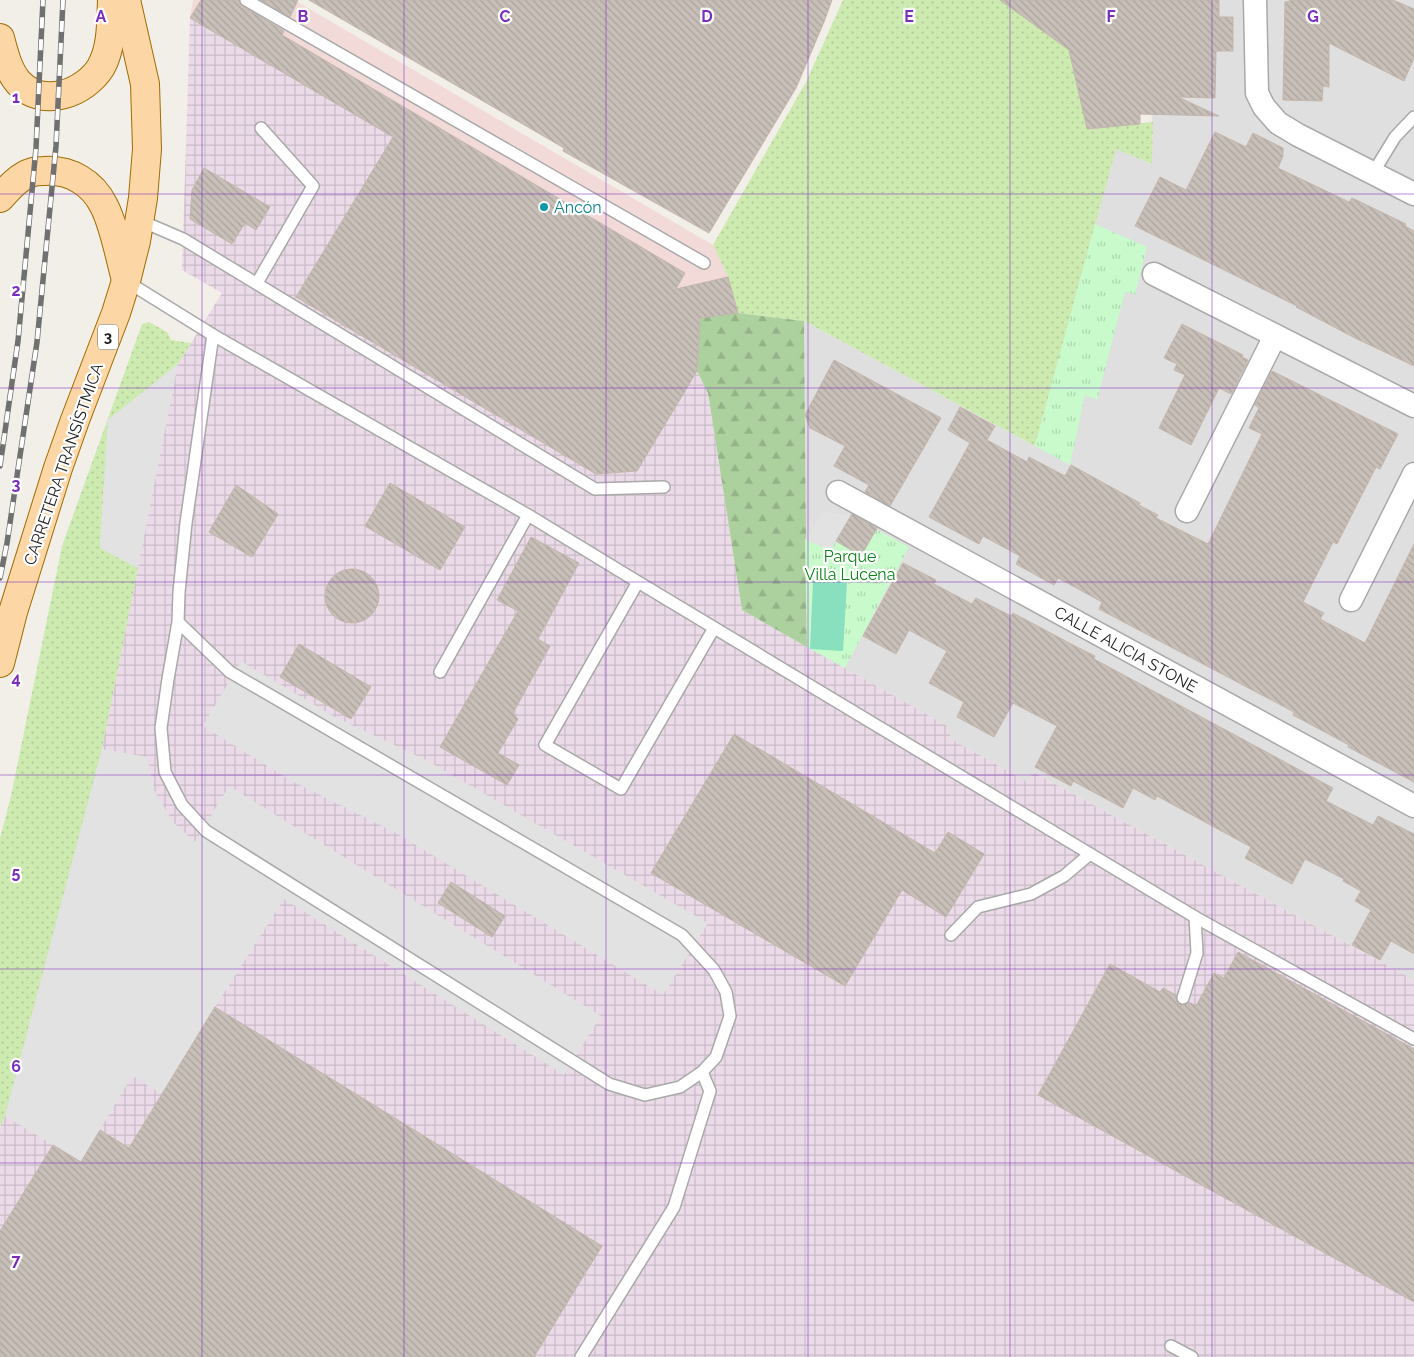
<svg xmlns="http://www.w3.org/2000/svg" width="1414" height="1357" viewBox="0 0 1414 1357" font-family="Raleway,sans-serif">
  <defs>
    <pattern id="industrial-grid" width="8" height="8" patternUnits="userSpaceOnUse" patternTransform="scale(1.25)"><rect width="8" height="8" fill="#ebdbe8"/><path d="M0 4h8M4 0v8" fill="none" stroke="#c9bcc7"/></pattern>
    <pattern id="grass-dots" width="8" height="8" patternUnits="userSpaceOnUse" patternTransform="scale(1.25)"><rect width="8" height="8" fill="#cdebb0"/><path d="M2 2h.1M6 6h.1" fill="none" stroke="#b0c997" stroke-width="1.8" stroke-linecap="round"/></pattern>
    <pattern id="forest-firs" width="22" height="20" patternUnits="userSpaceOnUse" patternTransform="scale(1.25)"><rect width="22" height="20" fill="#add19e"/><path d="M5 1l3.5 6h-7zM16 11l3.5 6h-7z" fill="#95b388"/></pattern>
    <pattern id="park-tufts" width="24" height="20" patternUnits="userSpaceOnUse" patternTransform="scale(1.25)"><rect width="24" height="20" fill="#c8facc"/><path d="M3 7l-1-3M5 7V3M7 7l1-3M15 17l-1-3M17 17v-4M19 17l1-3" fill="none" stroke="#acd6af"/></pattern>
    <pattern id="building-back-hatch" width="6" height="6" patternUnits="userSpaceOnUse" patternTransform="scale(1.25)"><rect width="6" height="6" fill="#c7bfb8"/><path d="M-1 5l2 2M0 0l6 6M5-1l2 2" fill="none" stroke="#aba49e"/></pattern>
  </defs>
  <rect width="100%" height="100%" fill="#f2efe9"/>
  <!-- residential -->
  <polygon fill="#e0dfdf" points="1153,0 1414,0 1414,980 1033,772 1027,783 951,739 946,726 807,647 804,321 1035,446 1116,148 1152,164"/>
  <!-- commercial -->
  <polygon fill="#f2dad9" points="193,0 294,0 713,245 728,277 738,313 704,317 700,315 190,18"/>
  <!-- industrial -->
  <polygon fill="url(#industrial-grid)" points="190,18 700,315 697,371 708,393 742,610 947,726 951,739 1027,782 1033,772 1414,980 1414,1357 0,1357 0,1127 5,1116 138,568 100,548 108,420 178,364 222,293 182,270"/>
  <!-- grass -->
  <g fill="url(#grass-dots)">
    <polygon points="843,0 1000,0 1069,50 1087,129 1153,122 1152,164 1116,149 1035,446 804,321 738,313 728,277 713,245 806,82"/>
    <polygon points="149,322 167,332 171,340 191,343 178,364 108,420 100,548 138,568 102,749 5,1116 0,1127 0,838 11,796 62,546 142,324"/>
  </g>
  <!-- forest -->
  <polygon fill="url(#forest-firs)" points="738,313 804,321 807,647 742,610 708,393 697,371 700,315 704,317"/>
  <!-- park -->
  <g fill="url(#park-tufts)">
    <polygon points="1095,224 1147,247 1135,295 1125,292 1097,400 1085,395 1070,465 1035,446"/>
    <polygon points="824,512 851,516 909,547 845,668 807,647 805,540"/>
  </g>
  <!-- pitch -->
  <polygon fill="#88e0be" points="813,581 847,582 843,651 810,649"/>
  <!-- parking -->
  <g fill="#e2e2e2">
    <polygon points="178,364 138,568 100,548 108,420"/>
    <polygon points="824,512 851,516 831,550 805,540"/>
    <polygon points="241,661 335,717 426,760 708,923 663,995 396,833 290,780 203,726"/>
    <polygon points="102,749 147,757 155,792 173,822 195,842 229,786 601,1016 564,1075 284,899 215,1007 162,1094 132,1076 81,1162 5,1116"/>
  </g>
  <!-- building -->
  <g fill="url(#building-back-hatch)" stroke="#c4b6ab">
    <polygon points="201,0 239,0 242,6 284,31 282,35 685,273 676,289 728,277 738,313 700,318 697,371 637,471 596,474 296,297 393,137 190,18"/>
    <polygon points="261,0 298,0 290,17"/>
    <polygon points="309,0 832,0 824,22 796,88 709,233 563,151 564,148"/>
    <polygon points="1000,0 1219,0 1219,17 1233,17 1233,51 1216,51 1215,98 1178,97 1219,116 1140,114 1140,124 1087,129 1069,50"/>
    <polygon points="1290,0 1393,0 1414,9 1414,58 1404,81 1329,43 1329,87 1323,86 1322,101 1283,100 1285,2 1290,1"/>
    <polygon points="1215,132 1246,147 1253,133 1283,148 1283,156 1278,168 1349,202 1352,198 1406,224 1405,226 1414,231 1414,366 1355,338 1296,307 1297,306 1135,226 1160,177 1186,190"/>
    <polygon points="204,168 270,207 256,230 245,223 232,244 190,219 192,190"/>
    <polygon points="1182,324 1243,355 1242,357 1248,360 1231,394 1219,388 1191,445 1159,428 1185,375 1174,370 1177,364 1164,358"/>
    <polygon points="834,360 941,418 890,506 865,492 869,485 834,466 845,446 810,428 805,415"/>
    <polygon points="1272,371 1398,434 1380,469 1376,467 1337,544 1333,542 1303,602 1324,613 1320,619 1365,643 1414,544 1414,782 1348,747 1349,745 1293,715 1294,712 1099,609 1102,602 1058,578 1054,585 1016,564 1020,556 983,536 979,544 929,517 970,443 948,430 960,407 995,426 987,440 1027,462 1029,457 1065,476 1071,465 1140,503 1139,505 1158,515 1156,518 1208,544 1262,434 1249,428 1259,408 1255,405"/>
    <polygon points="390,483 465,527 440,570 365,526"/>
    <polygon points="236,485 278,514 252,557 209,532"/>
    <polygon points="852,514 877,528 861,556 836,541"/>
    <polygon points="531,537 579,563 538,639 550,646 513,713 518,719 498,753 519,765 507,785 440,747 518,611 497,600"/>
    <polygon points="903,563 936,580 934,584 972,604 976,598 1011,616 1013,613 1075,646 1095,656 1094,659 1333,788 1326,801 1373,825 1378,816 1414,834 1414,954 1391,941 1380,960 1352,945 1371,910 1355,901 1361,891 1343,881 1344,879 1305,859 1292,884 1245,858 1251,847 1157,796 1155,800 1133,788 1123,808 1073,781 1071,786 1035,767 1057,726 1013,703 994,737 957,717 964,702 929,683 947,651 909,630 896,654 863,636"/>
    <circle cx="352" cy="596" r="27"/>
    <polygon points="299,644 371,687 351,719 280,677"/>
    <polygon points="734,734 935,853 948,832 984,854 946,917 902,890 845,986 651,873"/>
    <polygon points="451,882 505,916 492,937 438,903"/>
    <polygon points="1238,952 1414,1049 1414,1302 1038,1095 1110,964 1160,992 1163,988 1176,995 1176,1000 1180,1005 1185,1005 1189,1002 1196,1006 1214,973 1224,978"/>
    <polygon points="215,1007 602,1246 534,1357 0,1357 0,1231 53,1145 81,1162 100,1130 129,1148"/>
  </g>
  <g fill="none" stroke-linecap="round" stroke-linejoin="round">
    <!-- lane casing -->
    <g stroke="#a9a9a9" stroke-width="14">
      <g id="lane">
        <polyline points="246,0 704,263"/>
        <polyline points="1373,173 1395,137 1414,117"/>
        <polyline points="139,220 183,239 595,489 664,487"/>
        <polyline points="126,281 213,335 528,515 638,582 1195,917 1414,1039"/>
        <polyline points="257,283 313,186 261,128"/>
        <polyline points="638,582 545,745 621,789 714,628"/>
        <polyline points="178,622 230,672 682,935 714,970 726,992 730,1016 716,1057 702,1072 680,1087 645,1095 609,1084 206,831 182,805 165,772 161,728 168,679 178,622 179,592 186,523 213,335"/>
        <polyline points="440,672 528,515"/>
        <polyline points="951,935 978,907 1031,894 1064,876 1090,854"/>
        <polyline points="1183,998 1197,953 1195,917"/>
        <polyline points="1171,1346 1192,1357"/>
        <polyline points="581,1357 674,1207 710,1091 702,1072"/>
      </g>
    </g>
    <!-- street casing -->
    <g stroke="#a9a9a9" stroke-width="25">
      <g id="street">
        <polyline points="1255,0 1257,93 1264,107 1278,123 1298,135 1414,194"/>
        <polyline points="1154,274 1414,406"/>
        <polyline points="838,492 1414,806"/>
        <polyline points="1187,511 1275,336"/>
        <polyline points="1351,600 1414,474"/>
      </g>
    </g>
    <!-- primary casing -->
    <g stroke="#a06b00" stroke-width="30">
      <g id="primary">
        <path d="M0 38C4 53 8 71 19 83 43 109 85 93 101 67 112 47 111 23 112 0"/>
        <path d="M0 198C9 188 19 176 33 172 36 171 41 171 44 171 70 169 93 183 104 206 114 225 120 258 126 280"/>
        <polyline points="0,663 13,612 58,468 75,420 116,313 126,281 136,241 143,198 147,149 145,84 126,0"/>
      </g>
    </g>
    <!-- lane -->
    <use href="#lane" stroke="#fff" stroke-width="11"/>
    <!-- street -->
    <use href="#street" stroke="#fff" stroke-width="22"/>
    <!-- primary -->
    <use href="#primary" stroke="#fcd6a4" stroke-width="28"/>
    <!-- rail casing -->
    <g stroke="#707070" stroke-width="5.5">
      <g id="rail">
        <polyline points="0,466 18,341 36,148 43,0"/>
        <polyline points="0,578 7,543 37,342 56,146 63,0"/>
      </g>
    </g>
    <!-- rail -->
    <use href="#rail" stroke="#fff" stroke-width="4" stroke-dasharray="11" stroke-linecap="butt"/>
  </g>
  <!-- grid -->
  <path fill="none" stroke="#7b2cbf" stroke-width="1" stroke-opacity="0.55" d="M202 0V1357M404 0V1357M606 0V1357M808 0V1357M1010 0V1357M1212 0V1357M0 194H1414M0 388H1414M0 582H1414M0 775H1414M0 969H1414M0 1163H1414"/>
  <!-- markers -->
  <circle fill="#0f9aa8" stroke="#fff" stroke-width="2" cx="544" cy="207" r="5"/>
  <g text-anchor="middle" stroke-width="4.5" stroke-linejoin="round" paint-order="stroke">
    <!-- shield labels -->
    <rect fill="#fff" stroke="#646464" stroke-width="1" x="98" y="324.5" width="20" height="25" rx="4"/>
    <g font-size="15" font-weight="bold" fill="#222">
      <text x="108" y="342">3</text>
    </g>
    <!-- culture labels -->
    <g font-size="16" fill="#0d838f" stroke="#fff" text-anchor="start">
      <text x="554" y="213">Ancón</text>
    </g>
    <!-- street labels -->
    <g font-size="16" fill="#222" stroke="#fff">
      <text transform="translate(63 464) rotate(-71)" y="6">CARRETERA TRANSÍSTMICA</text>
      <text transform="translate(1126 649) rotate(29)" y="6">CALLE ALICIA STONE</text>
    </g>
    <!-- park labels -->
    <g font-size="16" fill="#0c8416" stroke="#fff">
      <text x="850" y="562">Parque<tspan x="850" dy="18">Villa Lucena</tspan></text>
    </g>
  </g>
  <g font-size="16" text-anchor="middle" font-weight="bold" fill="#7b2cbf" stroke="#fff" stroke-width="4.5" stroke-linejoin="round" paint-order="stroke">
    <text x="101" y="22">A</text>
    <text x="303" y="22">B</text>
    <text x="505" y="22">C</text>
    <text x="707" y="22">D</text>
    <text x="909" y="22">E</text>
    <text x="1111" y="22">F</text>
    <text x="1313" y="22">G</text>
    <text x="16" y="103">1</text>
    <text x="16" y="296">2</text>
    <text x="16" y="490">3</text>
    <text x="16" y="684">4</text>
    <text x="16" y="878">5</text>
    <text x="16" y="1072">6</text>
    <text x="16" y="1266">7</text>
  </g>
</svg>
